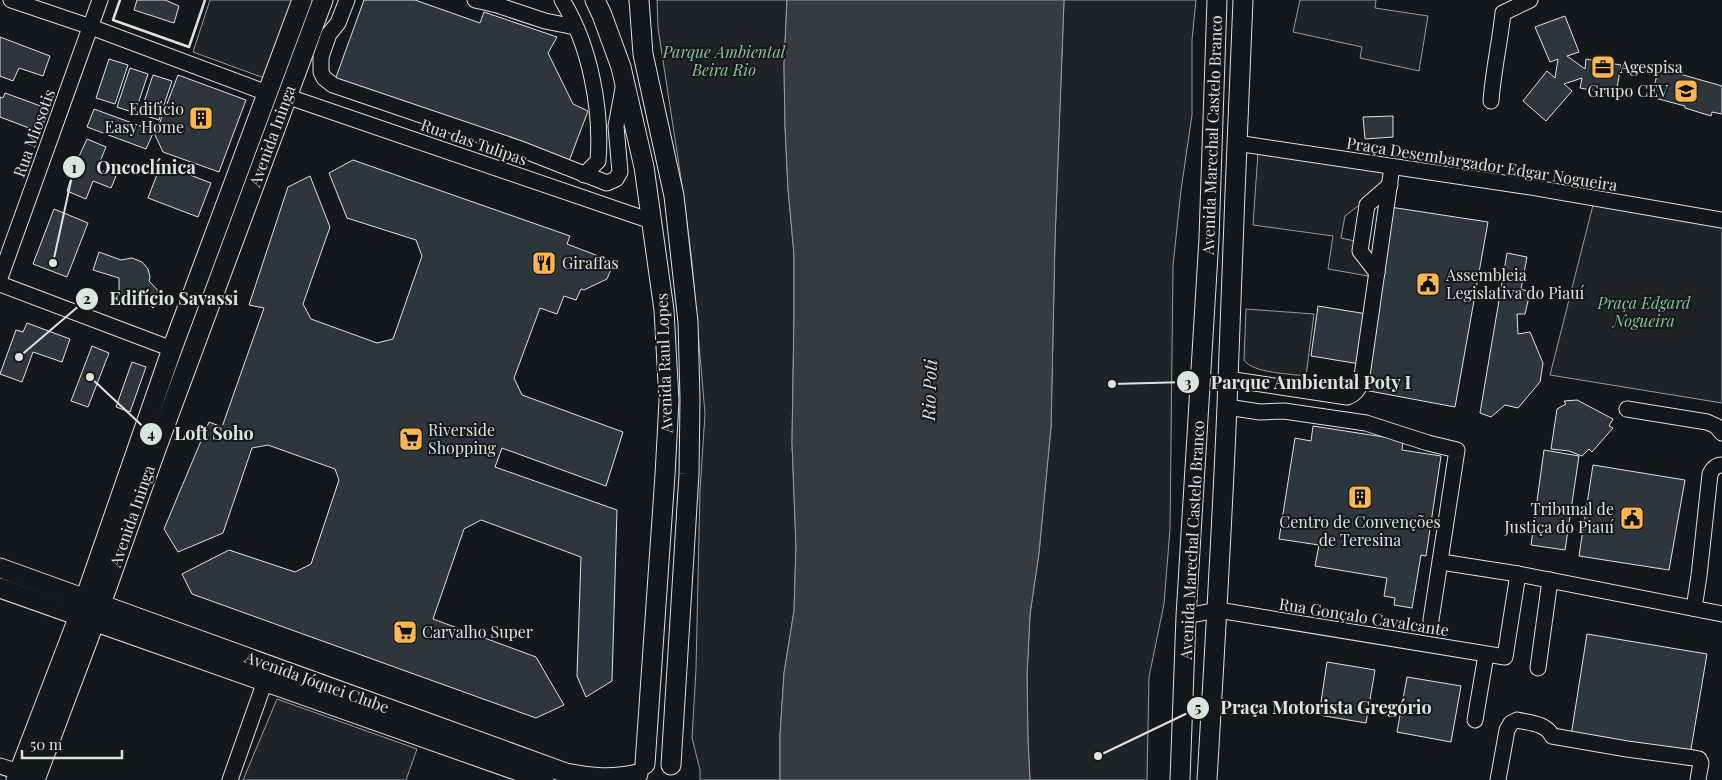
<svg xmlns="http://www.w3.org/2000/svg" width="1722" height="780" viewBox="0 0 1722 780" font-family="'Playfair Display',serif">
  <rect width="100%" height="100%" fill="#14181c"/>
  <!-- green -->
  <g fill="#202428" stroke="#939e99">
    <polygon points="210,0 295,0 267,79 193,52"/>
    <polygon points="657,0 787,0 784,65 785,126 788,189 794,254 794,315 792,443 796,546 794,611 784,673 780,735 780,780 700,780 700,770 692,738 696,669 700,490 705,414 692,262 684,198 658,28"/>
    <polygon points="1064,0 1196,0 1192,40 1192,115 1181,190 1173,266 1170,529 1164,604 1149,677 1147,780 1030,780 1028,742 1027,676 1030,614 1039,553 1051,427 1055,239"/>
    <polygon points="1300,0 1376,0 1375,8 1428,16 1419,71 1360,58 1362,47 1293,32"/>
    <polygon points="1258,152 1389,171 1387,184 1345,216 1341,238 1355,241 1374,277 1328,269 1333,236 1253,225"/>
    <polygon points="1593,205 1722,227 1722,403 1550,375"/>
    <path d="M1246 309 1314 314 1306 376C1291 374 1252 373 1244 360Z"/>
    <polygon points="277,699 417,749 406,780 243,780"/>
  </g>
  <!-- water -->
  <polygon fill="#363b3e" stroke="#939e99" points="787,0 1064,0 1055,239 1051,427 1039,553 1030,614 1027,676 1028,742 1030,780 780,780 780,735 784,673 794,611 796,546 792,443 794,315 794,254 788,189 785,126 784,65"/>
  <!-- building -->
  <g fill="#2c363c" stroke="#d8e6dc">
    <polygon points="137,0 165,0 179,6 174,23 134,10"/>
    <polygon points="364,0 415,0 480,23 484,12 557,37 548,53 573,104 588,111 568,164 335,80"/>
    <polygon points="1565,16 1579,52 1567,56 1585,69 1586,59 1621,65 1616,94 1580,88 1582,78 1564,84 1572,91 1546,121 1523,101 1547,71 1555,78 1558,59 1550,62 1535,27"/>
    <polygon points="0,37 50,56 43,76 19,68 13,81 0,76"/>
    <polygon points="109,59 128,65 115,104 96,98"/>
    <polygon points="130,68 148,74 135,113 117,107"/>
    <polygon points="1659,68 1722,86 1722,114 1712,112 1711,116 1685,108 1685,106 1651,97"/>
    <polygon points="153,75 172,81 159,120 140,114"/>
    <polygon points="178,75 246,100 219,172 163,152 155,135"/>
    <polygon points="5,93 46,108 37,131 0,117 0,97 3,98"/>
    <polygon points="94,109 154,131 146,149 87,127"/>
    <polygon points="1393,116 1393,137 1365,139 1363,117"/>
    <polygon points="87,139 106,147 97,169 116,176 111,188 93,181 86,199 67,191 75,165"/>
    <polygon points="353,160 570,236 567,244 614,262 607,279 584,290 581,289 576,300 564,296 557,314 540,308 514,378 522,395 623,432 606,486 502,448 495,467 617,510 612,681 586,697 577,676 581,557 481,520 464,529 433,619 536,657 564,705 536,718 192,594 182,574 229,550 295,572 311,564 339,480 335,469 268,445 252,448 223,533 178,552 164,529 209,422 222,427 264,308 249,305 288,187 310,176 330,227 303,304 311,319 377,343 393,339 422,256 416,240 347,218 329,173"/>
    <polygon points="161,164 211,183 198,217 148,198"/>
    <polygon points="1390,207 1488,222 1455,407 1364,390"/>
    <polygon points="54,209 88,223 67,277 33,264"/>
    <polygon points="99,252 121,260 132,258 142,262 148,269 150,277 149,281 164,297 153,308 137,290 119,296 119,278 93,270"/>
    <polygon points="1507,253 1527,257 1521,289 1530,292 1525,314 1517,314 1518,334 1530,332 1543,363 1540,382 1518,408 1505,405 1491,417 1480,413"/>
    <polygon points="1318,306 1367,314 1360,364 1311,356"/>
    <polygon points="27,323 70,339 62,362 33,352 22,382 0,374 16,330 23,332"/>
    <polygon points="92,346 109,353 88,407 71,401"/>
    <polygon points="132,362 146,367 130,412 116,407"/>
    <polygon points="1577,400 1613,419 1609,426 1613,428 1592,452 1589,449 1582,456 1569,451 1551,449 1557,409 1566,404 1564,401"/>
    <polygon points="1313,426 1403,440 1402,450 1441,456 1426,556 1421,555 1412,608 1394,605 1395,598 1384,596 1387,578 1315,566 1319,545 1279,539 1295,438 1311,441"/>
    <polygon points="1544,450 1579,456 1565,550 1531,545"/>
    <polygon points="1593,465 1685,480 1669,570 1579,556"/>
    <polygon points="1587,634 1707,654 1690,755 1571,736"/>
    <polygon points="1327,662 1375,670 1366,723 1319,715"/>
    <polygon points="1407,677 1461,686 1451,742 1397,732"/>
  </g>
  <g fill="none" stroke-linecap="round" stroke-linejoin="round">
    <!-- minor casing -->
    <g stroke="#d8e6dc" stroke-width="17">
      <g id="minor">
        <polyline points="11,0 91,27 267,93"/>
        <polyline points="347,0 338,23 329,34 321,57 321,72 324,78 333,85 518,148 607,183 616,179 620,172 616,126 624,83"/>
        <polyline points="475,0 497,5 545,21 575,27"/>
        <path d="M562 0C590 45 602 109 598 161L584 175"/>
        <polyline points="286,96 651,221"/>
        <path d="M1491 101C1493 72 1500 42 1503 13L1530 0"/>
        <polyline points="1236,143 1524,186 1722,220"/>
        <polyline points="1377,273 1360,251 1367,205 1390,185"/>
        <polyline points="0,278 100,0"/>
        <polyline points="0,284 172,349"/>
        <path d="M1228 379 1347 397C1355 394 1358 390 1361 383L1392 167"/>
        <polyline points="1227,407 1260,412 1284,411 1366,423 1428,443 1457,450 1431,620"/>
        <polyline points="1627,409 1707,422 1716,426 1722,433"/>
        <polyline points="1441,562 1518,574 1722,614"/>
        <path d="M1694 608 1699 576 1710 474C1713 468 1716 465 1722 465"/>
        <polyline points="1186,616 1218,610 1505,657 1518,574"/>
        <polyline points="1538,668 1550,580"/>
        <polyline points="1475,720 1486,655"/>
        <polyline points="0,766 19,772"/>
        <polyline points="230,780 265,681"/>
        <path d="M1498 780 1507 730 1511 723 1517 720C1529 723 1546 723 1552 736L1627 749 1694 758 1699 759 1701 763 1698 780"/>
      </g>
    </g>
    <!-- major casing -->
    <g stroke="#d8e6dc" stroke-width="21">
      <g id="major">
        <polyline points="595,0 602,15 621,67 644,167 664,310 669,401 665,475 645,764"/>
        <polyline points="639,0 643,54 674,196 688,322 690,399 689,474 671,765"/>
        <path d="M0 568 566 773C593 778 611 780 638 774"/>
        <polyline points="0,588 544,780"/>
        <polyline points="16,780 79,616 172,349 302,0"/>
        <polyline points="35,780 95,621 155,452 323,0"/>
        <polyline points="1180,780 1186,616 1209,238 1217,0"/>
        <path d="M1207 780C1215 647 1223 514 1228 380 1233 253 1237 127 1243 0"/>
      </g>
    </g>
    <!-- minor -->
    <use href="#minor" stroke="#14181c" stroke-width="15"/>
    <!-- major -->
    <use href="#major" stroke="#14181c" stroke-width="19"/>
    <!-- wall -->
    <polyline stroke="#d8e6dc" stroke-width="2.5" points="120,0 113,20 189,47 205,0"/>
  </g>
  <!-- icons -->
  <defs>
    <g id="office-square" transform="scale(1.25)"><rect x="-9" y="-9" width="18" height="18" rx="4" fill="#ffb74d" stroke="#14181c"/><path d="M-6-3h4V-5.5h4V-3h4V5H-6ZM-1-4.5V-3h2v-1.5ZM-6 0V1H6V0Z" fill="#111"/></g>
    <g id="school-square" transform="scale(1.25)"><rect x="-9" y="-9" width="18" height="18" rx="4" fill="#ffb74d" stroke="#14181c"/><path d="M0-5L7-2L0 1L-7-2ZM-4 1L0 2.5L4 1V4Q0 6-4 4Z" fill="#111"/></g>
    <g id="building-square" transform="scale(1.25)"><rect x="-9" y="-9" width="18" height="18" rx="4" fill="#ffb74d" stroke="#14181c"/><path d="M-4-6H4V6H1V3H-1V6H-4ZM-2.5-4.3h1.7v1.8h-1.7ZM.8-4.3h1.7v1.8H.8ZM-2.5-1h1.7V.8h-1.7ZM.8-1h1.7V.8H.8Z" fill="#111"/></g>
    <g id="restaurant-square" transform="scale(1.25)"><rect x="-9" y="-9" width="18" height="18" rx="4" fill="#ffb74d" stroke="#14181c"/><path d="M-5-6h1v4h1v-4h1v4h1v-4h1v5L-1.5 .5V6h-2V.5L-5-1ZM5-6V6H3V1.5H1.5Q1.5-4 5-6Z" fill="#111"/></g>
    <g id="civic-square" transform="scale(1.25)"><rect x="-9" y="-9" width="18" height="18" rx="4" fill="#ffb74d" stroke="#14181c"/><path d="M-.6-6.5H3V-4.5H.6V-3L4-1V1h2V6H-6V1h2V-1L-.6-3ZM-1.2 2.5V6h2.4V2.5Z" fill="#111"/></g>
    <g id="supermarket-square" transform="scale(1.25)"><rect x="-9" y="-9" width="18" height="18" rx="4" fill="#ffb74d" stroke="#14181c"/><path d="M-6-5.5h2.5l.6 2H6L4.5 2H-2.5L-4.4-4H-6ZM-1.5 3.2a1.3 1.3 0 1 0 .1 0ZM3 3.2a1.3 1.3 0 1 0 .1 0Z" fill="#111"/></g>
  </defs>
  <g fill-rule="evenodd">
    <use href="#office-square" x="1603" y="67"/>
    <use href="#school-square" x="1686" y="91"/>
    <use href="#building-square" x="201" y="118"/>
    <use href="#restaurant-square" x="544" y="263"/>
    <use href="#civic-square" x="1428" y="284"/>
    <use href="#supermarket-square" x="411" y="439"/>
    <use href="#building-square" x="1360" y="497"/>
    <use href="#civic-square" x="1632" y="518"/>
    <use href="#supermarket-square" x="405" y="632"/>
  </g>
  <g text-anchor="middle" stroke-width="4" stroke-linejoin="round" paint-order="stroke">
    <!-- park labels -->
    <g font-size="16" font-style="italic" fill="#8ac095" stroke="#14181c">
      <text x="724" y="58">Parque Ambiental<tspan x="724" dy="18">Beira Rio</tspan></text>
      <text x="1644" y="309">Praça Edgard<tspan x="1644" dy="18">Nogueira</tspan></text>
    </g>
    <!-- poi labels -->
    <g font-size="16" fill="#d8e6dc" stroke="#14181c" text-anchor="start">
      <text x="1620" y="73">Agespisa</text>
      <text x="1668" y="97" text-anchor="end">Grupo CEV</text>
      <text x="184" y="115" text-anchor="end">Edifício<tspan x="184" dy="18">Easy Home</tspan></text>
      <text x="562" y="269">Giraffas</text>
      <text x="1446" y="281">Assembleia<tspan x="1446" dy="18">Legislativa do Piauí</tspan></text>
      <text x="428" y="436">Riverside<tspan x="428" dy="18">Shopping</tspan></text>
      <text x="1614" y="515" text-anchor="end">Tribunal de<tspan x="1614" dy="18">Justiça do Piauí</tspan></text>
      <text x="1360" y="528" text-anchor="middle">Centro de Convenções<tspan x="1360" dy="18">de Teresina</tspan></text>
      <text x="422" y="638">Carvalho Super</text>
    </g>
    <!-- street labels -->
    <g font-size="16" fill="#d8e6dc" stroke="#14181c">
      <text transform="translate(34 133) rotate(-70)" y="6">Rua Miosotis</text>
      <text transform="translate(1212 135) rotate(-88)" y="6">Avenida Marechal Castelo Branco</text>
      <text transform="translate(272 136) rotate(-70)" y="6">Avenida Ininga</text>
      <text transform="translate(474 142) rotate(19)" y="6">Rua das Tulipas</text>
      <text transform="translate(1482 164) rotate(9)" y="6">Praça Desembargador Edgar Nogueira</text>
      <text transform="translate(664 363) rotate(-92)" y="6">Avenida Raul Lopes</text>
      <text transform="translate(132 516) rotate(-71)" y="6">Avenida Ininga</text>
      <text transform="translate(1192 540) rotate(-87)" y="6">Avenida Marechal Castelo Branco</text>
      <text transform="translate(1364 617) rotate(9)" y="6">Rua Gonçalo Cavalcante</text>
      <text transform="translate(317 682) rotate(20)" y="6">Avenida Jóquei Clube</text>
    </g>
    <!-- water labels -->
    <g font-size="18" font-style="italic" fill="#d8e6dc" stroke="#14181c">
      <text transform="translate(930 390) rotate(-88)" y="6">Rio Poti</text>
    </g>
  </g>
  <!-- callouts -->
  <path fill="none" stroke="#d8e6dc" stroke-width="2" d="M53 263L74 167M19 357L87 299M1112 384L1188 382M90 377L151 434M1098 756L1198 708"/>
  <g fill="#d8e6dc" stroke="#14181c" stroke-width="2">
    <circle cx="53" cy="263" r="5"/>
    <circle cx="19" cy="357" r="5"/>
    <circle cx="1112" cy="384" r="5"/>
    <circle cx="90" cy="377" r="5"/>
    <circle cx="1098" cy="756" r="5"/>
    <circle cx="74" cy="167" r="12"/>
    <circle cx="87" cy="299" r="12"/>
    <circle cx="1188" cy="382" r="12"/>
    <circle cx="151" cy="434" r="12"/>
    <circle cx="1198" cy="708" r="12"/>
  </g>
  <g font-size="15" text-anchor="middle" font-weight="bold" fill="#111">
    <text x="74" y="173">1</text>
    <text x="87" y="304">2</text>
    <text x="1188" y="388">3</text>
    <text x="151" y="439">4</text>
    <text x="1198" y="713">5</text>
  </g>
  <g font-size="18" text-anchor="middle" font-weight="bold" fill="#d8e6dc" stroke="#14181c" stroke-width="4" stroke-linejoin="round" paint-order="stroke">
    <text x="146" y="174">Oncoclínica</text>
    <text x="174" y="305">Edifício Savassi</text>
    <text x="1311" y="389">Parque Ambiental Poty I</text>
    <text x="214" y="440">Loft Soho</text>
    <text x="1326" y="714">Praça Motorista Gregório</text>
  </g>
  <!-- scale -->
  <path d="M22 750v8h100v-8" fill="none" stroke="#d8e6dc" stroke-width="2.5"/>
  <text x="30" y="750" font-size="15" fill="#d8e6dc" stroke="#14181c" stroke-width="4" paint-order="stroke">50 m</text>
</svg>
